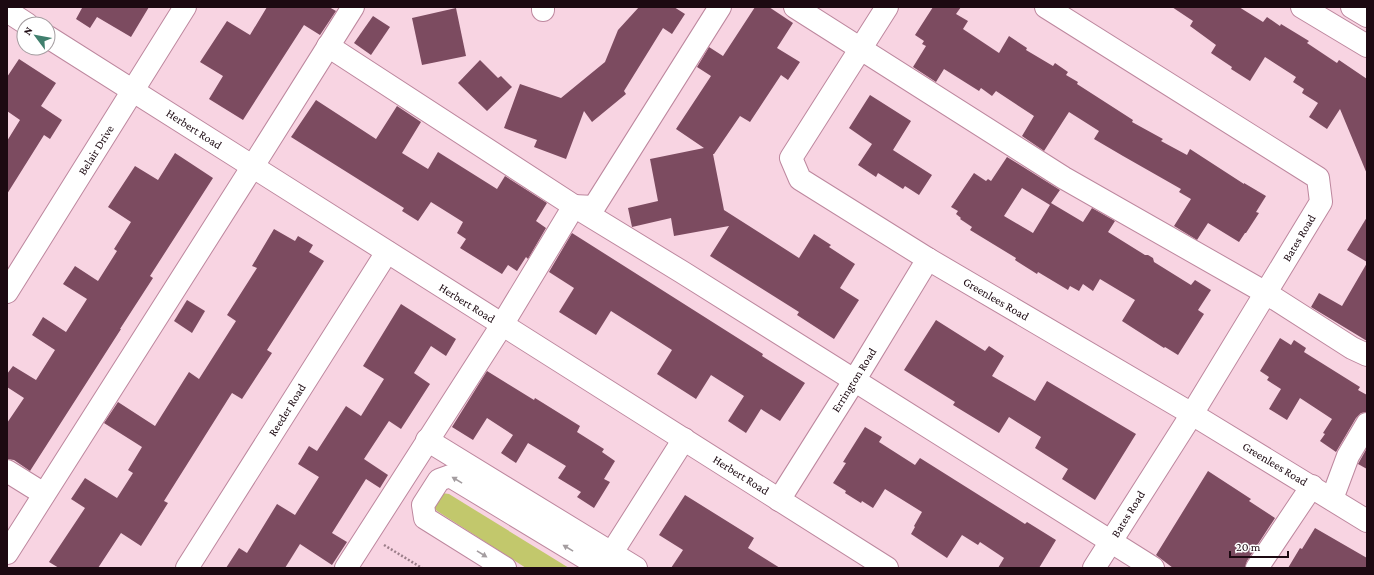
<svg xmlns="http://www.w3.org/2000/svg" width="1374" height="575" viewBox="0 0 1374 575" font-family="'Crimson Pro',serif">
  <rect width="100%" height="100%" fill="#f8d4e2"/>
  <!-- grass -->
  <polygon fill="#c2c86c" points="442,493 449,494 569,568 526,568 437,511 434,508"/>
  <!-- building -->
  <g fill="#7c4b60" fill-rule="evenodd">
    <polygon points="81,7 149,7 131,37 97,17 90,28 76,19 82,8"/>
    <polygon points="267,7 329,7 336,11 320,35 304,25 243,120 209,99 223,76 200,62 227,21 250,35"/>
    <polygon points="639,7 674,7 685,14 672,34 663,28 624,91 626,94 592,122 584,111 566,159 534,147 537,140 504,128 520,84 561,98 605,62 618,30"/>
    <polygon points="755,7 769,7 793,23 777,48 800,62 788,80 781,75 750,122 740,116 714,154 713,154 724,210 799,258 814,234 831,245 829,247 855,264 840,288 859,300 834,339 797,315 799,312 710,256 729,226 674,236 671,218 632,227 628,208 658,201 650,159 704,148 676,129 711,76 697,67 709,47 723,56"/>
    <polygon points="933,7 961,7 956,14 968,21 963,29 999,53 1009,36 1027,48 1026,50 1053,66 1055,63 1068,72 1066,75 1078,82 1077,84 1133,120 1132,122 1163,139 1161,141 1187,155 1190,149 1244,184 1244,183 1266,196 1256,212 1259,213 1246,233 1245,233 1239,242 1208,223 1197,240 1174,226 1191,199 1179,192 1181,189 1123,156 1094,139 1099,131 1069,112 1044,151 1022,136 1034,116 996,91 992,96 981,88 979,91 944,69 936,82 913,67 926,46 922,44 924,41 915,35"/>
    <polygon points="1172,7 1239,7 1263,22 1267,17 1280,26 1281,24 1309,41 1307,43 1337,63 1339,60 1367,79 1367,174 1340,109 1327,129 1309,117 1318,103 1302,93 1304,89 1293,82 1296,77 1265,57 1250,81 1231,69 1232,67 1211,53 1216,45 1190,26 1193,21"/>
    <polygon points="456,8 466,56 422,65 412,18"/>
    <polygon points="373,16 390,27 371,55 354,43"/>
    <polygon points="19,59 56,83 41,106 62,120 50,139 44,135 7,194 7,141 20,120 7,111 7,77"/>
    <polygon points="480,60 498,78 501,76 512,87 487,111 458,83"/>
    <polygon points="870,95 911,121 893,150 932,175 919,195 905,186 903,189 878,173 876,177 858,165 872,144 849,128"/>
    <polygon points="316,100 376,139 397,106 421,122 402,153 428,169 438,152 497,189 505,176 547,203 536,221 546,228 528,259 526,257 517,271 508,265 502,274 460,248 466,239 457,233 463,222 431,202 418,221 402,211 404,208 291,137"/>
    <polygon points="175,153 213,178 150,276 153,278 120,329 121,329 30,471 14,460 7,459 7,423 24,398 7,387 7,374 13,366 36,380 55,350 32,335 43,317 66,332 87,299 63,284 75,266 98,281 117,251 114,249 131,222 108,207 135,166 158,180"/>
    <path d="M1007 157 1060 190 1051 203 1083 222 1092 208 1115 221 1108 232 1145 255H1148L1153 258 1154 262 1191 285 1195 280 1211 290 1198 310 1204 314 1178 355 1165 347 1164 348 1122 321 1135 300 1100 279 1093 291 1083 284 1079 291 1070 286 1068 290 1038 272 1037 274 1015 260 1016 258 970 230 972 227 960 219 961 218 956 214 958 211 951 207 974 173 986 181 988 179 991 181ZM1022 188 1050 205 1033 233 1004 216Z"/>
    <polygon points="1367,217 1367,262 1347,250"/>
    <polygon points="274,229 295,241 298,236 313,245 309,252 324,261 267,350 272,353 242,399 232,393 164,501 168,503 141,546 121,533 98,568 59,568 49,562 85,508 71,499 85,478 117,498 133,473 128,470 142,447 104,423 118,402 155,426 189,372 199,379 236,321 227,315 257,268 252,266"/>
    <polygon points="572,233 763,354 762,356 805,383 780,421 761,409 746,433 728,421 744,396 711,375 696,399 657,374 672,350 644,332 611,311 596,335 559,312 574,288 549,272"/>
    <polygon points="1367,263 1367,341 1311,307 1319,293 1342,306"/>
    <polygon points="187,300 205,311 192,333 174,321"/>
    <polygon points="401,304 456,339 446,356 431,346 414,373 430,384 401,429 389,421 364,459 388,475 380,488 366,479 332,533 347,542 332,565 300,544 285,568 226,568 239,548 247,553 277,504 295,515 319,477 298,464 309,446 317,451 346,406 361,416 384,379 363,366"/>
    <polygon points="936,320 985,351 989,346 1004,356 992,376 1035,401 1047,381 1136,434 1095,500 1062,479 1068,469 1035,448 1041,437 1009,417 999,433 953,405 955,402 904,370"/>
    <polygon points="1280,338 1291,345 1294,340 1306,348 1304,352 1360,387 1358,390 1367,395 1367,412 1361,413 1356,418 1336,452 1320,441 1325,434 1323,433 1332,419 1300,398 1287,420 1269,409 1281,389 1267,380 1269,377 1260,371"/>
    <polygon points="487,371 534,400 535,398 580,426 577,432 604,449 602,452 615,461 604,479 610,482 594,508 577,497 581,492 558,478 566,466 528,443 516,463 501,453 513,435 487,418 473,440 452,427"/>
    <polygon points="865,427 882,437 879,442 915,465 920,458 1025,524 1027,522 1056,540 1039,568 998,568 1004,558 980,542 978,545 962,535 947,558 911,534 915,527 914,526 922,512 885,489 873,508 862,501 861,503 845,493 846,491 833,483 846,463 843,462"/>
    <polygon points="1367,448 1367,469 1358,464"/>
    <polygon points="1208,471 1251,499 1249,501 1275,518 1247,561 1245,568 1173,568 1156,555"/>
    <polygon points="685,495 754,538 748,548 780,568 671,568 683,550 659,535"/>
    <polygon points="1315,528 1367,558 1367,568 1288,568 1300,548 1302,549"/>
  </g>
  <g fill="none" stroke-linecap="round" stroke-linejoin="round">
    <!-- minor casing -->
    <g stroke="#bd879e" stroke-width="24">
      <g id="minor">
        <polyline points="795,7 1064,178 1266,293 1352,348 1367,355"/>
        <polyline points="887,7 791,158 800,179 928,259 1192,414 1367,521"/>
        <polyline points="1046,7 1318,178 1321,202 1192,414 1094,568"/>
        <polyline points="1302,7 1367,46"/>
        <polyline points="1352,7 1367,16"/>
        <polyline points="543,10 543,7"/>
        <polyline points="7,11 27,24"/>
        <polyline points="48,37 887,568"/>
        <polyline points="328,46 574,206 682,272 1153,568"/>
        <polyline points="7,292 185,7"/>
        <polyline points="427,440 636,568"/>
        <polyline points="7,471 44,494"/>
        <polyline points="1332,499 1348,456 1367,424"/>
        <polyline points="779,500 854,381 928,259"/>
        <polyline points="7,553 253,166 353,7"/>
        <polyline points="604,565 684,439"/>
        <polyline points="187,568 387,252"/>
        <polyline points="346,568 502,325 574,206 594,207 720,7"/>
        <polyline points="505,568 425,518 423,505 439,480 450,476 602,568"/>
        <polyline points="1257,568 1312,486"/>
      </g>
    </g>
    <!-- path -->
    <polyline stroke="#9b7e89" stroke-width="2.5" stroke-dasharray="2 2" stroke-linecap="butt" points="384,545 422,568"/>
    <!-- minor -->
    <use href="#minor" stroke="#fff" stroke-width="22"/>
  </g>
  <!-- one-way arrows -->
  <defs><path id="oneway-solid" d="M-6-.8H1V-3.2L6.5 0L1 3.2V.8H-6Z"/></defs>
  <g fill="#a49da0">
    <use href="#oneway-solid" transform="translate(457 480) rotate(-149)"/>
    <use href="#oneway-solid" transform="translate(568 548) rotate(-149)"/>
    <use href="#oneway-solid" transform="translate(482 554) rotate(32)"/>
  </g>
  <g text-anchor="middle" stroke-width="4" stroke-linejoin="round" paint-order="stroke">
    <!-- street labels -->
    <g font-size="12" fill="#1c0911" stroke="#fff">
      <text transform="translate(194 129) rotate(33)" y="4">Herbert Road</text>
      <text transform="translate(96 150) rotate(-58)" y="4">Belair Drive</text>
      <text transform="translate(1299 238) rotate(-59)" y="4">Bates Road</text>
      <text transform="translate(996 299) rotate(30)" y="4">Greenlees Road</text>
      <text transform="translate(467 303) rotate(32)" y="4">Herbert Road</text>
      <text transform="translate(854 380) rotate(-58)" y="4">Errington Road</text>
      <text transform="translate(287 410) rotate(-58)" y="4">Reeder Road</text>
      <text transform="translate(1275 464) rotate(31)" y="4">Greenlees Road</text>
      <text transform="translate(741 475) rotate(32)" y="4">Herbert Road</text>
      <text transform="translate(1128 514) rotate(-58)" y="4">Bates Road</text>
    </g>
  </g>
  <!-- border -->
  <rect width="1374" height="575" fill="none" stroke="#1c0911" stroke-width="16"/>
  <!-- north arrow -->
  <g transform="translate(36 36) rotate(302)"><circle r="19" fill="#ffffff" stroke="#a49da0"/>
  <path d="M0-3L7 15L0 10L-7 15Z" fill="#407f6d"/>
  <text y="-6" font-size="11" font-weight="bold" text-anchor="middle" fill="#1c0911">N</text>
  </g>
  <!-- scale -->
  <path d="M1230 551v6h58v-6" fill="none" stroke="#1c0911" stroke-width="2"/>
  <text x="1236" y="551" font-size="12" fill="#1c0911" stroke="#ffffff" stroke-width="3" paint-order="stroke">20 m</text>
</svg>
